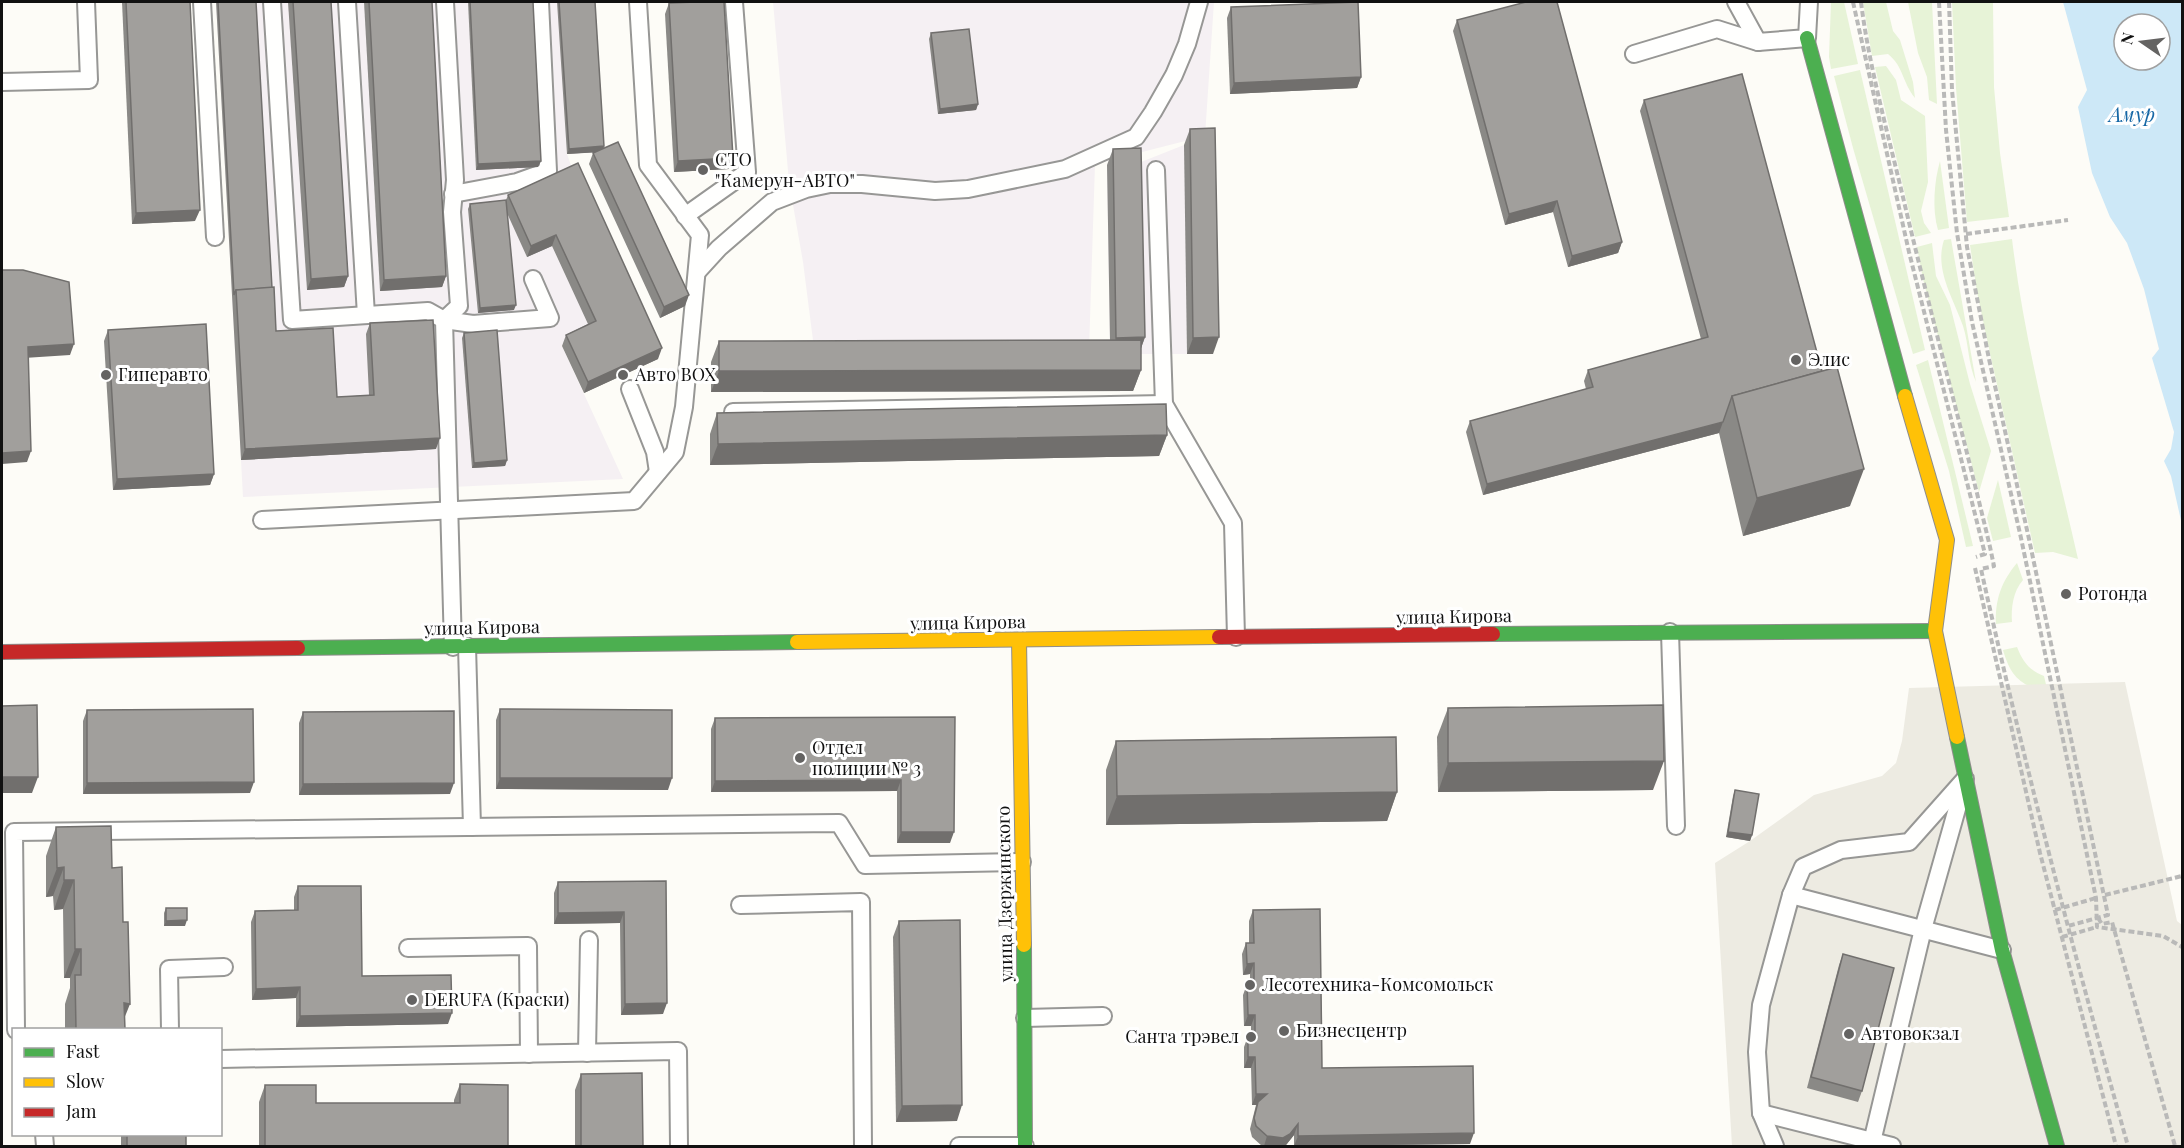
<svg xmlns="http://www.w3.org/2000/svg" width="2184" height="1148" viewBox="0 0 2184 1148" font-family="'Playfair Display',serif">
  <rect width="100%" height="100%" fill="#fdfcf7"/>
  <!-- industrial -->
  <g fill="#f5f0f3">
    <polygon points="216,2 593,2 602,152 567,154 574,174 552,246 592,332 562,346 623,479 243,497"/>
    <polygon points="773,2 1214,2 1205,136 1095,164 1089,351 815,356 803,262 789,182"/>
    <polygon points="1184,145 1209,145 1213,354 1110,354 1107,165 1136,164"/>
  </g>
  <!-- green -->
  <g fill="#e7f3d7">
    <polygon points="1831,2 1844,2 1858,64 1831,69 1829,57"/>
    <path d="M1863 2H1886L1893 31 1900 40 1913 82 1915 98C1902 82 1904 67 1888 54L1872 56Z"/>
    <polygon points="1908,2 1932,2 1937,104 1929,100 1927,77 1918,53"/>
    <polygon points="1952,2 1993,2 1994,87 2000,153 2009,217 1967,222 1956,88"/>
    <polygon points="1886,66 1896,80 1901,100 1925,116 1928,182 1921,211 1924,223 1931,233 1915,237 1875,67"/>
    <polygon points="1860,70 1925,350 1913,354 1853,148 1834,76"/>
    <path d="M1940 161 1949 228 1938 230C1932 210 1934 182 1940 161Z"/>
    <path d="M1951 239 1976 382C1968 364 1969 345 1963 326 1954 299 1934 270 1944 240Z"/>
    <path d="M2012 239C2025 347 2054 453 2078 559L2053 552 2035 553 1991 358 1977 292 1970 245Z"/>
    <polygon points="1932,243 1936,276 1950,305 1970,384 1991,451 1979,492 1923,279 1917,247"/>
    <polygon points="1928,360 1973,546 1966,547 1949,471 1916,365"/>
    <polygon points="1998,480 2011,537 1993,541 1987,518"/>
    <path d="M2017 563 2023 580C2013 591 2011 608 2012 622L1996 624C1995 600 2001 582 2017 563Z"/>
    <path d="M2017 647C2023 662 2029 670 2044 676L2048 693C2021 685 2011 678 2003 650Z"/>
  </g>
  <!-- plaza -->
  <polygon fill="#edebe2" points="2125,682 2177,921 2182,925 2182,1146 1732,1146 1715,863 1750,841 1814,795 1882,776 1896,763 1902,741 1909,688"/>
  <!-- water -->
  <path fill="#cde8f7" fill-rule="evenodd" d="M2063 2H2182V525L2171 476 2164 461 2171 449 2174 432 2152 358 2159 349 2144 289 2127 243 2110 217 2092 173 2078 107 2087 90ZM2124 24H2160V60H2124Z"/>
  <g fill="none" stroke-linecap="round" stroke-linejoin="round">
    <!-- lane casing -->
    <g stroke="#979795" stroke-width="20">
      <g id="lane">
        <polyline points="202,2 215,237"/>
        <polyline points="272,2 292,320 428,311 444,320 473,324 550,318 533,279"/>
        <polyline points="347,2 366,315"/>
        <polyline points="445,2 455,180 452,212 459,306 444,320 453,647"/>
        <polyline points="1736,2 1758,42"/>
        <polyline points="1634,54 1717,29 1758,42 1807,38 1809,2"/>
        <polyline points="2,82 89,80 86,2"/>
        <polyline points="1156,170 1164,404"/>
        <polyline points="453,194 517,182 548,171 540,2"/>
        <polyline points="685,216 747,172 734,2"/>
        <polyline points="697,272 719,248 772,202 806,189 830,184 862,184 935,191 968,189 1065,169 1136,137 1153,112 1174,75 1187,44 1199,2"/>
        <polyline points="630,389 655,452 658,472"/>
        <polyline points="733,412 1164,404 1233,523 1236,637"/>
        <polyline points="262,520 634,501 675,452 684,407 700,235 648,165 638,2"/>
        <polyline points="1670,632 1676,826"/>
        <polyline points="467,646 472,827"/>
        <polyline points="1791,895 2002,950"/>
        <polyline points="740,905 861,902 863,1146"/>
        <polyline points="408,948 528,946 529,1054"/>
        <polyline points="1025,1018 1103,1016"/>
        <polyline points="16,1030 14,832 839,823 865,865 1022,862"/>
        <polyline points="170,1030 169,969 224,967"/>
        <polyline points="587,1053 589,940"/>
        <polyline points="220,1059 678,1051 679,1146"/>
        <polyline points="1761,1113 1892,1146"/>
        <polyline points="44,1134 45,1146"/>
        <polyline points="959,1146 1025,1146"/>
        <polyline points="1775,1146 1761,1113 1757,1052 1761,1005 1791,895 1803,867 1841,850 1909,842 1965,779"/>
        <polyline points="1871,1146 1923,929 1962,791"/>
      </g>
    </g>
    <!-- fast casing -->
    <g stroke="#8e8d8b" stroke-width="16">
      <g id="fast">
        <polyline points="1807,38 1905,396"/>
        <polyline points="1493,634 1935,631"/>
        <polyline points="298,648 797,642"/>
        <polyline points="1957,737 2002,950 2057,1146"/>
        <polyline points="1024,945 1025,1146"/>
      </g>
    </g>
    <!-- slow casing -->
    <g stroke="#8e8d8b" stroke-width="16">
      <g id="slow">
        <polyline points="1905,396 1947,540 1935,631 1957,737"/>
        <polyline points="1019,640 1024,945"/>
        <polyline points="797,642 1219,637"/>
      </g>
    </g>
    <!-- jam casing -->
    <g stroke="#8e8d8b" stroke-width="16">
      <g id="jam">
        <polyline points="1219,637 1493,634"/>
        <polyline points="2,652 298,648"/>
      </g>
    </g>
    <!-- path -->
    <g stroke="#b9b9b8" stroke-width="4" stroke-dasharray="6 3" stroke-linecap="butt">
      <polyline points="1853,2 1909,252 1985,554 1976,557"/>
      <path d="M1861 2C1869 66 1887 130 1902 193 1930 312 1962 429 1990 547L1994 566 1981 569C2024 763 2074 955 2128 1146"/>
      <polyline points="1939,2 1946,130 1957,233 1972,322 2021,538 2096,898 2097,927 2163,936 2182,947"/>
      <polyline points="1949,2 1952,90 1967,247 1989,359 2029,539 2108,915 2068,926"/>
      <polyline points="1966,234 2068,220"/>
      <polyline points="1975,568 2040,853 2116,1146"/>
      <polyline points="2105,895 2182,876"/>
      <polyline points="2055,910 2096,898"/>
      <polyline points="2098,918 2102,924 2112,922 2175,1146"/>
      <polyline points="2062,937 2097,927"/>
    </g>
    <!-- lane -->
    <use href="#lane" stroke="#fffffe" stroke-width="16"/>
    <!-- fast -->
    <use href="#fast" stroke="#4caf50" stroke-width="14"/>
    <!-- slow -->
    <use href="#slow" stroke="#ffc107" stroke-width="14"/>
    <!-- jam -->
    <use href="#jam" stroke="#c62828" stroke-width="14"/>
  </g>
  <!-- wall -->
  <g fill="#8a8986">
    <polygon points="122,2 190,2 195,221 132,224"/>
    <polygon points="216,2 256,2 272,288 276,331 337,397 369,395 366,334 370,323 436,449 241,460"/>
    <polygon points="288,2 331,2 348,276 344,287 307,290"/>
    <polygon points="364,2 432,2 446,276 442,287 380,291"/>
    <polygon points="468,2 533,2 541,161 538,167 476,170"/>
    <polygon points="557,2 595,2 604,148 685,306 660,318 589,164 593,153 595,152 567,154"/>
    <polygon points="669,3 729,169 674,172 665,14"/>
    <polygon points="1231,7 1361,77 1357,88 1230,94 1227,18"/>
    <polygon points="1457,20 1622,242 1618,253 1568,267 1553,212 1505,225 1453,31"/>
    <polygon points="931,33 978,104 976,110 938,114 929,39"/>
    <polygon points="1644,100 1850,506 1743,536 1719,433 1483,495 1466,432 1470,421 1586,389 1584,381 1588,370 1701,339 1640,111"/>
    <polygon points="1190,129 1213,354 1187,354 1184,145"/>
    <polygon points="1113,149 1145,337 1141,348 1141,370 1133,391 711,392 711,362 719,341 1110,340 1107,165"/>
    <polygon points="578,163 658,359 584,393 562,346 566,335 588,324 552,246 527,257 507,213 514,310 478,313 468,209 470,204 506,200 508,195"/>
    <polygon points="108,330 214,474 210,485 113,490 104,341"/>
    <polygon points="464,333 507,460 505,466 472,468 462,338"/>
    <polygon points="717,413 1167,435 1159,456 710,465 710,434"/>
    <polygon points="1448,708 1653,790 1438,792 1437,737"/>
    <polygon points="500,709 668,790 496,789 496,720"/>
    <polygon points="87,710 250,793 83,794 83,721"/>
    <polygon points="303,712 450,794 299,795 299,723"/>
    <polygon points="955,717 950,843 897,843 897,791 711,792 711,729 715,718"/>
    <polygon points="1116,741 1397,792 1387,821 1106,825 1106,770"/>
    <polygon points="1735,790 1752,835 1750,841 1726,837 1733,796"/>
    <polygon points="56,827 112,868 125,1029 65,1029 65,1004 70,988 70,978 64,978 63,909 54,910 53,896 46,897 46,856"/>
    <polygon points="666,881 663,1014 621,1015 620,923 554,924 554,893 558,882"/>
    <polygon points="298,886 362,976 448,1024 296,1027 296,998 252,1000 251,922 255,911 294,910 294,897"/>
    <polygon points="166,908 185,926 164,926 164,913"/>
    <polygon points="1253,910 1322,1068 1470,1144 1294,1146 1294,1135 1286,1145 1284,1146 1262,1146 1252,1137 1250,1129 1256,1105 1252,1105 1251,1068 1244,1068 1244,1047 1248,1036 1251,1036 1251,1026 1244,1026 1243,995 1247,984 1250,984 1250,974 1243,975 1242,954 1246,943 1249,943 1249,921"/>
    <polygon points="899,921 957,1121 896,1122 893,937"/>
    <polygon points="1843,954 1862,1091 1858,1102 1807,1088 1839,965"/>
    <polygon points="581,1074 643,1146 575,1146 575,1090"/>
    <polygon points="460,1084 508,1146 259,1146 259,1102 265,1085 316,1103 454,1103 454,1100"/>
    <rect x="121" y="1134" width="65" height="12"/>
  </g>
  <!-- shaded-wall -->
  <g fill="#716f6d">
    <polygon points="1361,77 1357,88 1230,94 1234,83"/>
    <polygon points="978,104 976,110 938,114 940,109"/>
    <polygon points="604,146 602,152 567,154 569,149"/>
    <polygon points="733,158 729,169 674,172 678,161"/>
    <polygon points="541,161 538,167 476,170 478,164"/>
    <polygon points="1557,201 1553,212 1505,225 1509,214"/>
    <polygon points="200,210 195,221 132,224 136,213"/>
    <polygon points="556,235 552,246 527,257 531,246"/>
    <polygon points="1622,242 1618,253 1568,267 1572,256"/>
    <polygon points="348,276 344,287 307,290 311,279"/>
    <polygon points="446,276 442,287 380,291 384,280"/>
    <polygon points="689,295 685,306 660,318 664,307"/>
    <polygon points="516,305 514,310 478,313 480,308"/>
    <polygon points="1145,337 1139,354 1110,354 1116,338"/>
    <polygon points="1219,337 1213,354 1187,354 1193,338"/>
    <polygon points="74,344 70,355 24,358 28,347"/>
    <polygon points="662,348 658,359 584,393 588,382"/>
    <polygon points="1141,370 1133,391 711,392 719,371"/>
    <polygon points="1723,422 1719,433 1483,495 1487,484"/>
    <polygon points="1167,435 1159,456 710,465 718,444"/>
    <polygon points="440,438 436,449 241,460 245,449"/>
    <polygon points="31,451 27,462 2,464 2,453"/>
    <polygon points="507,460 505,466 472,468 474,463"/>
    <polygon points="1864,469 1850,506 1743,536 1757,498"/>
    <polygon points="214,474 210,485 113,490 117,479"/>
    <polygon points="1664,761 1653,790 1438,792 1448,763"/>
    <polygon points="2,777 38,777 32,793 2,793"/>
    <polygon points="500,778 672,778 668,790 496,789"/>
    <polygon points="901,780 897,791 711,792 715,781"/>
    <polygon points="254,782 250,793 83,794 87,783"/>
    <polygon points="454,783 450,794 299,795 303,784"/>
    <polygon points="1397,792 1387,821 1106,825 1117,796"/>
    <polygon points="901,832 954,832 950,843 897,843"/>
    <polygon points="1728,832 1752,835 1750,841 1726,837"/>
    <polygon points="64,867 53,896 46,897 57,868"/>
    <polygon points="64,880 74,880 63,909 54,910"/>
    <polygon points="624,912 620,923 554,924 558,913"/>
    <polygon points="187,920 185,926 164,926 166,921"/>
    <polygon points="75,949 81,949 70,978 64,978"/>
    <polygon points="1254,963 1250,974 1243,975 1247,964"/>
    <polygon points="300,987 296,998 252,1000 256,989"/>
    <polygon points="124,1003 130,1004 120,1029"/>
    <polygon points="667,1003 663,1014 621,1015 625,1004"/>
    <polygon points="452,1013 448,1024 296,1027 300,1016"/>
    <polygon points="1248,1015 1255,1015 1251,1026 1244,1026"/>
    <polygon points="1248,1057 1255,1057 1251,1068 1244,1068"/>
    <polygon points="1256,1094 1267,1094 1263,1105 1252,1105"/>
    <polygon points="962,1105 957,1121 896,1122 902,1106"/>
    <polygon points="1298,1124 1294,1135 1286,1145 1284,1146 1264,1146 1267,1136"/>
    <polygon points="1474,1133 1470,1144 1294,1146 1298,1136"/>
  </g>
  <!-- building -->
  <g fill="#a19f9c" stroke="#716f6d" stroke-width="1.5">
    <polygon points="126,2 190,2 200,210 136,213"/>
    <polygon points="218,2 256,2 272,288 236,290 234,295"/>
    <polygon points="293,2 331,2 348,276 311,279"/>
    <polygon points="369,2 432,2 446,276 384,280"/>
    <polygon points="470,2 533,2 541,161 478,164"/>
    <polygon points="559,2 595,2 604,146 569,149"/>
    <polygon points="696,2 724,2 733,158 678,161 669,3"/>
    <polygon points="1358,2 1361,77 1234,83 1231,7"/>
    <polygon points="1526,2 1557,2 1622,242 1572,256 1557,201 1509,214 1457,20"/>
    <polygon points="969,29 978,104 940,109 931,33"/>
    <polygon points="1742,74 1822,371 1732,396 1723,422 1487,484 1470,421 1593,387 1588,370 1708,337 1644,100"/>
    <polygon points="1215,128 1219,337 1193,338 1190,129"/>
    <polygon points="618,142 689,295 664,307 593,153"/>
    <polygon points="1141,148 1145,337 1116,338 1113,149"/>
    <polygon points="578,163 662,348 588,382 566,335 596,321 556,235 531,246 508,195"/>
    <polygon points="506,200 516,305 480,308 470,204"/>
    <polygon points="2,270 23,270 69,282 74,344 28,347 31,451 2,453"/>
    <polygon points="274,287 276,331 333,328 337,397 374,395 370,323 433,320 440,438 245,449 236,290"/>
    <polygon points="206,324 214,474 117,479 108,330"/>
    <polygon points="497,330 507,460 474,463 464,333"/>
    <polygon points="1141,340 1141,370 719,371 719,341"/>
    <polygon points="1837,367 1864,469 1757,498 1732,396"/>
    <polygon points="1166,404 1167,435 718,444 717,413"/>
    <polygon points="37,705 38,777 2,777 2,706"/>
    <polygon points="1663,705 1664,761 1448,763 1448,708"/>
    <polygon points="253,709 254,782 87,783 87,710"/>
    <polygon points="500,709 672,710 672,778 500,778"/>
    <polygon points="454,711 454,783 303,784 303,712"/>
    <polygon points="955,717 954,832 901,832 901,780 715,781 715,718"/>
    <polygon points="1396,737 1397,792 1117,796 1116,741"/>
    <polygon points="1735,790 1759,794 1752,835 1728,832"/>
    <polygon points="111,826 112,868 122,867 123,922 128,922 130,1004 124,1003 125,1029 76,1029 75,975 81,975 81,949 75,949 74,880 64,880 64,867 57,868 56,827"/>
    <polygon points="666,881 667,1003 625,1004 624,912 558,913 558,882"/>
    <polygon points="298,886 361,886 362,976 451,975 452,1013 300,1016 300,987 256,989 255,911 298,910"/>
    <polygon points="166,908 187,908 187,920 166,921"/>
    <polygon points="1320,909 1322,1068 1473,1066 1474,1133 1298,1136 1298,1124 1290,1134 1283,1138 1267,1136 1256,1126 1254,1118 1258,1102 1267,1094 1256,1094 1255,1057 1248,1057 1248,1036 1255,1036 1255,1015 1248,1015 1247,984 1254,984 1254,963 1247,964 1246,943 1254,943 1253,910"/>
    <polygon points="960,920 962,1105 902,1106 899,921"/>
    <polygon points="1843,954 1894,968 1862,1091 1811,1077"/>
    <polygon points="642,1073 643,1146 581,1146 581,1074"/>
    <polygon points="460,1084 508,1085 508,1146 265,1146 265,1085 316,1085 316,1103 460,1103"/>
    <rect x="127" y="1134" width="59" height="12"/>
  </g>
  <!-- markers -->
  <g fill="#646362" stroke="#fff" stroke-width="2">
    <circle cx="703" cy="170" r="6"/>
    <circle cx="1796" cy="360" r="6"/>
    <circle cx="106" cy="375" r="6"/>
    <circle cx="623" cy="375" r="6"/>
    <circle cx="2066" cy="594" r="6"/>
    <circle cx="800" cy="758" r="6"/>
    <circle cx="1250" cy="985" r="6"/>
    <circle cx="412" cy="1000" r="6"/>
    <circle cx="1284" cy="1031" r="6"/>
    <circle cx="1849" cy="1034" r="6"/>
    <circle cx="1251" cy="1037" r="6"/>
  </g>
  <g text-anchor="middle" stroke-width="6" stroke-linejoin="round" paint-order="stroke">
    <!-- poi labels -->
    <g font-size="18" fill="#111" stroke="#fff" text-anchor="start">
      <text x="715" y="166">СТО<tspan x="715" dy="21">"Камерун-АВТО"</tspan></text>
      <text x="1808" y="366">Элис</text>
      <text x="118" y="381">Гиперавто</text>
      <text x="635" y="381">Авто BOX</text>
      <text x="2078" y="600">Ротонда</text>
      <text x="812" y="754">Отдел<tspan x="812" dy="21">полиции № 3</tspan></text>
      <text x="1262" y="991">Лесотехника-Комсомольск</text>
      <text x="424" y="1006">DERUFA (Краски)</text>
      <text x="1296" y="1037">Бизнесцентр</text>
      <text x="1861" y="1040">Автовокзал</text>
      <text x="1239" y="1043" text-anchor="end">Санта трэвел</text>
    </g>
    <!-- street labels -->
    <g font-size="18" fill="#111" stroke="#fff">
      <text transform="translate(1454 617) rotate(-1)" y="6">улица Кирова</text>
      <text transform="translate(968 623) rotate(-1)" y="6">улица Кирова</text>
      <text transform="translate(482 628) rotate(-1)" y="6">улица Кирова</text>
      <text transform="translate(1005 894) rotate(-91)" y="6">улица Дзержинского</text>
    </g>
    <!-- water labels -->
    <g font-size="20" font-style="italic" fill="#1768a6" stroke="#fff">
      <text x="2132" y="122">Амур</text>
    </g>
  </g>
  <!-- border -->
  <rect width="2184" height="1148" fill="none" stroke="#111111" stroke-width="6"/>
  <!-- legend -->
  <rect x="12" y="1028" width="210" height="108" fill="#ffffff" stroke="#a0a0a0" stroke-width="1.5"/>
  <rect x="24" y="1048" width="30" height="9" fill="#4caf50" stroke="#a0a0a0" stroke-width="1.5"/>
  <text x="66" y="1058" font-size="18" fill="#111111">Fast</text>
  <rect x="24" y="1078" width="30" height="9" fill="#ffc107" stroke="#a0a0a0" stroke-width="1.5"/>
  <text x="66" y="1088" font-size="18" fill="#111111">Slow</text>
  <rect x="24" y="1108" width="30" height="9" fill="#c62828" stroke="#a0a0a0" stroke-width="1.5"/>
  <text x="66" y="1118" font-size="18" fill="#111111">Jam</text>
  <!-- north arrow -->
  <g transform="translate(2142 42) rotate(284)"><circle r="28" fill="#ffffff" stroke="#a0a0a0" stroke-width="1.5"/>
  <path d="M0-4.5L10 22L0 15L-10 22Z" fill="#646362"/>
  <text y="-9" font-size="16" font-weight="bold" text-anchor="middle" fill="#111111">N</text>
  </g>
</svg>
